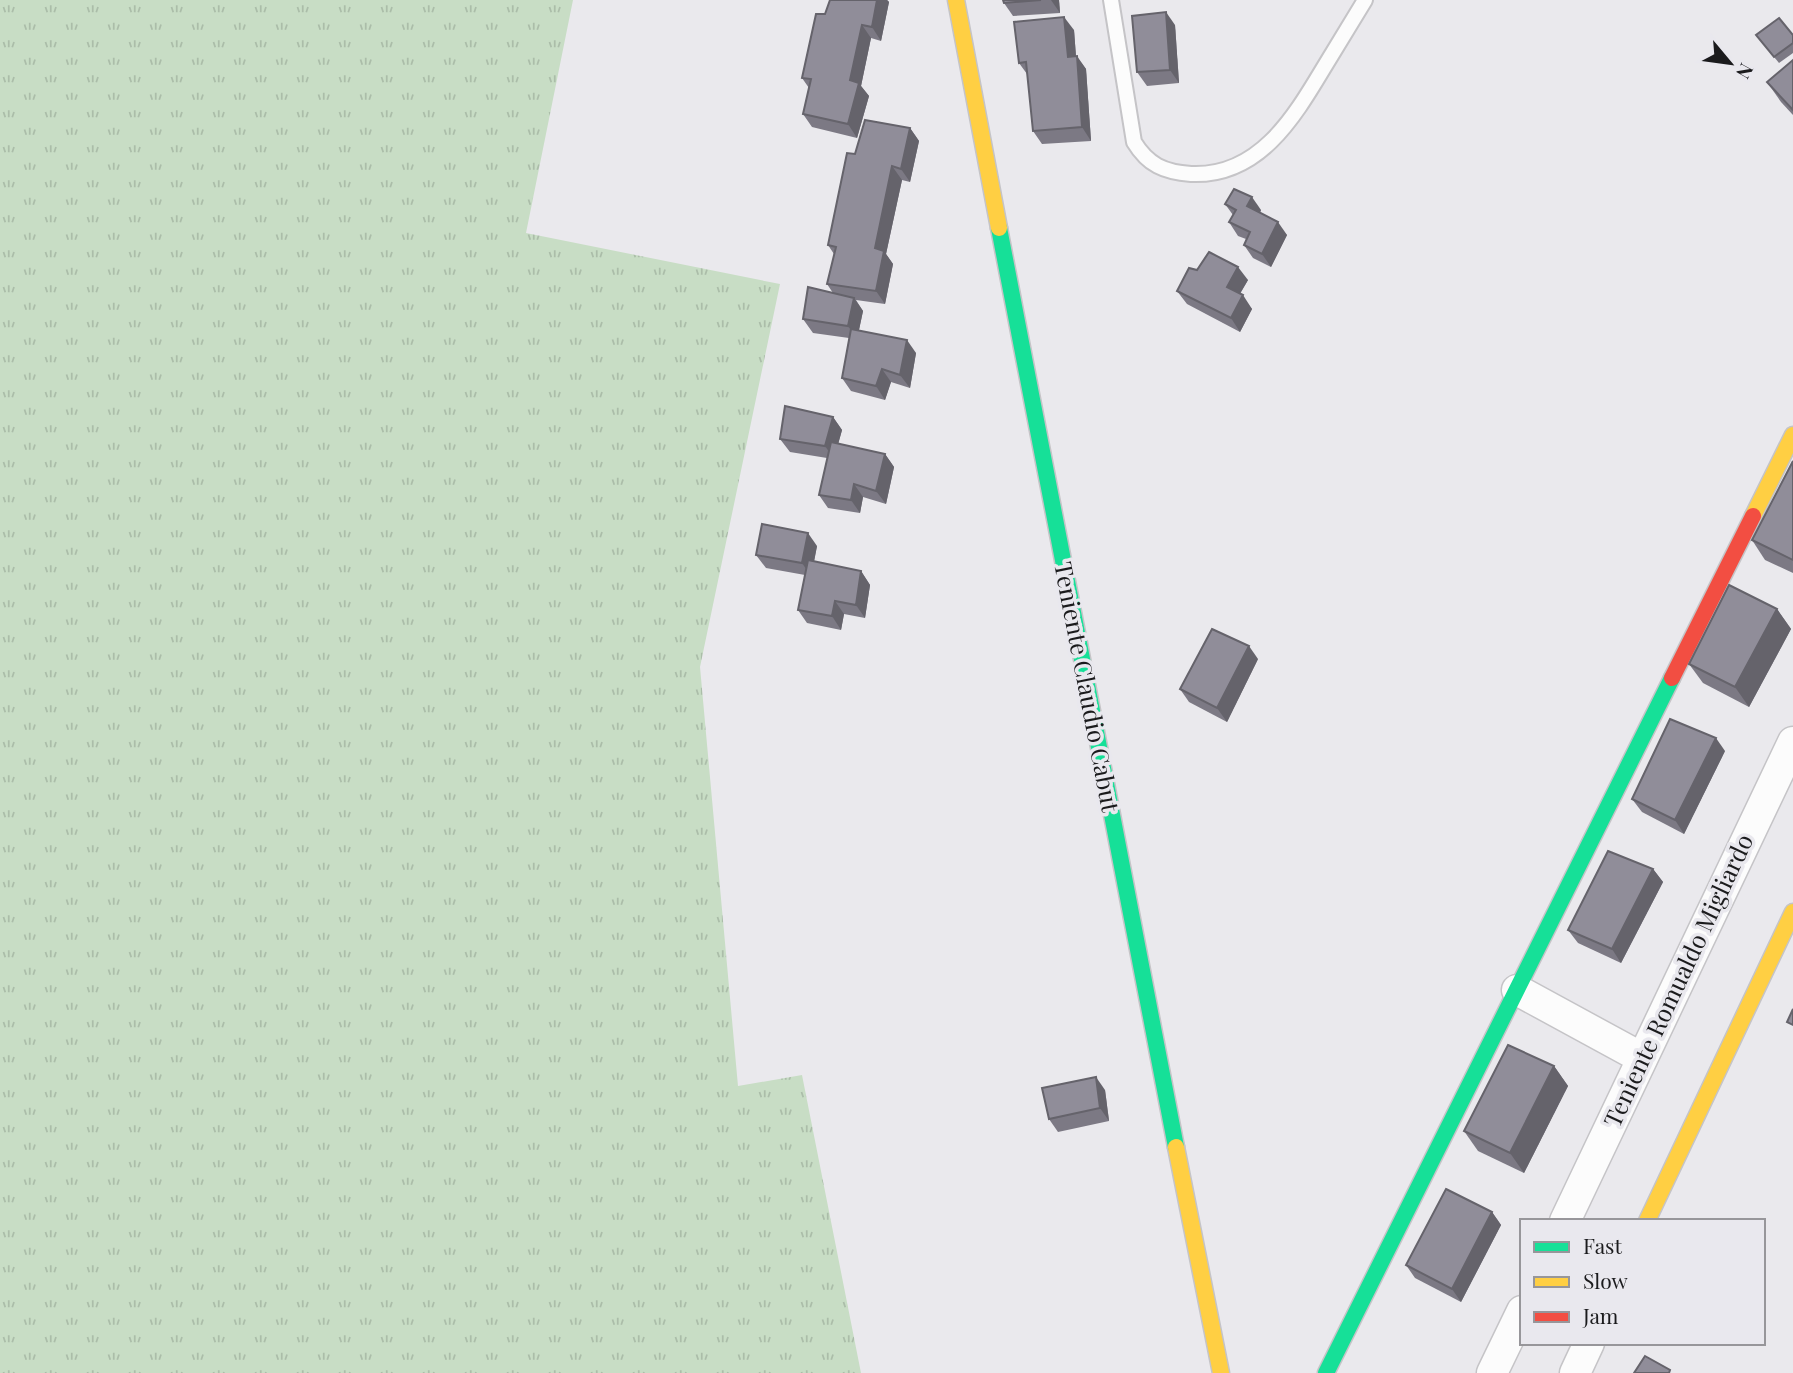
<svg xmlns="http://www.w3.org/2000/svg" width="1793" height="1373" viewBox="0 0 1793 1373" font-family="'Playfair Display',serif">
  <defs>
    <pattern id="grass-tufts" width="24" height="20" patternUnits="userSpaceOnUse" patternTransform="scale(1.75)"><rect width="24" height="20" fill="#c8ddc5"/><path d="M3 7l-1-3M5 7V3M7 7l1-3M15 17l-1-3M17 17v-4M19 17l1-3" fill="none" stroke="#abbda9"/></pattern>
  </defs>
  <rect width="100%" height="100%" fill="#eae9ed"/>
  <!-- grass -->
  <polygon fill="url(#grass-tufts)" points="0,0 573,0 526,233 780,284 700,667 738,1086 802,1075 861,1373 0,1373"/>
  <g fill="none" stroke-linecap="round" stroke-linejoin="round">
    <!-- lane casing -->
    <g stroke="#c5c4c7" stroke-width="18">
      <path id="lane" d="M1111 0 1134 142C1148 165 1164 172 1191 174 1258 177 1293 119 1323 69 1337 46 1351 23 1365 0"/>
    </g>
    <!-- street casing -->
    <g stroke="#c5c4c7" stroke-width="33">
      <g id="street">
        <polyline points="1517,990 1642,1058"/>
        <polyline points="1565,1221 1793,742"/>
        <polyline points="1492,1373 1522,1311"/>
        <polyline points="1575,1373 1589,1343"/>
      </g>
    </g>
    <!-- fast casing -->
    <g stroke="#c5c4c7" stroke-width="19">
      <g id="fast">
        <polyline points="999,228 1176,1147"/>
        <polyline points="1326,1373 1672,678"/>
      </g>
    </g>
    <!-- slow casing -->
    <g stroke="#c5c4c7" stroke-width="19">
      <g id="slow">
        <polyline points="956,0 999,228"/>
        <polyline points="1753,516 1793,435"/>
        <polyline points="1176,1147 1221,1373"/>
        <polyline points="1647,1221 1793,912"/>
      </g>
    </g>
    <!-- jam casing -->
    <g stroke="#c5c4c7" stroke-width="19">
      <polyline id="jam" points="1672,678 1753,516"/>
    </g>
    <!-- lane -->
    <use href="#lane" stroke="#fcfcfc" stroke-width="14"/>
    <!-- street -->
    <use href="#street" stroke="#fcfcfc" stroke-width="30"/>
    <!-- fast -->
    <use href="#fast" stroke="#16e098" stroke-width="16"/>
    <!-- slow -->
    <use href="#slow" stroke="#ffcf43" stroke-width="16"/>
    <!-- jam -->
    <use href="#jam" stroke="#f24e42" stroke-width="16"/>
  </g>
  <!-- wall -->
  <g fill="#7c7984">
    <polygon points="830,0 887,0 889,2 881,41 871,38 861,86 869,96 857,138 812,127 803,114 809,88 802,78"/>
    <polygon points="1003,0 1059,0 1060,13 1013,16 1004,3"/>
    <polygon points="1175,25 1179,83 1147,86 1137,72"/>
    <polygon points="1074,30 1076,56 1086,69 1091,141 1042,144 1033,131 1027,74 1019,63"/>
    <polygon points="1756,35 1793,35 1793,53 1779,63"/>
    <polygon points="1793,60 1793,115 1781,102 1767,82"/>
    <polygon points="910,128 919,141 910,182 902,180 886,254 893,264 885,304 856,300 863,311 859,330 916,353 910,388 891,382 885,400 851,391 842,378 849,338 813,333 803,319 833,293 827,284 834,254 828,245 855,154"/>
    <polygon points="1225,204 1261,210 1260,213 1287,235 1271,267 1253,258 1244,245 1246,239 1238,236 1229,222 1233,215"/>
    <polygon points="1197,270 1248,280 1240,294 1252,309 1240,332 1187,304 1177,291"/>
    <polygon points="833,417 842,430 838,444 885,454 894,467 886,504 863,497 860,513 828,508 819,495 827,458 790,452 780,439"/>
    <polygon points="1793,461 1793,573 1765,560 1752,540"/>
    <polygon points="817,546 814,562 861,571 870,585 865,618 844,614 841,630 807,623 798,610 805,575 766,568 756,555"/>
    <polygon points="1777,609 1791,629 1749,707 1703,683 1689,664"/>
    <polygon points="1258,659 1227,722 1189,702 1180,689"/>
    <polygon points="1725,751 1684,834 1642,812 1632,799"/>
    <polygon points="1653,869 1663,882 1621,963 1578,943 1568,930"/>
    <polygon points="1554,1066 1568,1086 1524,1173 1478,1151 1464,1131"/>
    <polygon points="1105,1090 1109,1121 1058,1132 1049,1119"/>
    <polygon points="1492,1212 1501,1225 1461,1302 1415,1278 1406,1265"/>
  </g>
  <!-- shaded-wall -->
  <g fill="#65636b">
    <polygon points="877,0 887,0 889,2 881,41 872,27"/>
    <polygon points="1051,0 1059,0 1060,13"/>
    <polygon points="1166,12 1175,25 1179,83 1170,70"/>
    <polygon points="1064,17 1074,30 1077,71 1068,57"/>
    <polygon points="862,25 871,38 861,86 869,96 857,138 848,124 850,80"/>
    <polygon points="1077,56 1086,69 1091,141 1082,127"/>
    <polygon points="910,128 919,141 910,182 901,169"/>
    <polygon points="892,166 902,180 886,254 893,264 885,304 876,291 875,248"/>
    <polygon points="1252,197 1261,210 1256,219 1247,206"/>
    <polygon points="1278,222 1287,235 1271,267 1262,254"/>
    <polygon points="1238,267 1248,280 1236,300 1227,287"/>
    <polygon points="1243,295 1252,309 1240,332 1231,318"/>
    <polygon points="854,298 863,311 857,339 848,326"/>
    <polygon points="907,340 916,353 910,388 900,375"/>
    <polygon points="882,369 891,382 885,400 876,386"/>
    <polygon points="833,417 842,430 834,459 825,446"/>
    <polygon points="885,454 894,467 886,504 876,491"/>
    <polygon points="854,484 863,497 860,513 851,500"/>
    <polygon points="808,533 817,546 811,576 802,563"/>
    <polygon points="861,571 870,585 865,618 856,605"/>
    <polygon points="835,601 844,614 841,630 832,616"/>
    <polygon points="1777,609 1791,629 1749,707 1735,687"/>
    <polygon points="1249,646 1258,659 1227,722 1217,708"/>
    <polygon points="1716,738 1725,751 1684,834 1675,820"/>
    <polygon points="1653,869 1663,882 1621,963 1612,949"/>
    <polygon points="1554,1066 1568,1086 1524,1173 1510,1153"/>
    <polygon points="1096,1077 1105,1090 1109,1121 1100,1108"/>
    <polygon points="1492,1212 1501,1225 1461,1302 1452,1289"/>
  </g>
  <!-- building -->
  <g fill="#908d99" stroke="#65636b" stroke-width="2">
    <polygon points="830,0 877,0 872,27 862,25 850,80 859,83 848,124 803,114 811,79 802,78 816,14 825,14"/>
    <polygon points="1003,0 1041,0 1004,3"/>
    <polygon points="1166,12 1170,70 1137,72 1132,16"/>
    <polygon points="1064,17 1068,57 1077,56 1082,127 1033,131 1026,62 1019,63 1014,22"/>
    <polygon points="1779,18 1793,35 1793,43 1774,57 1756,35"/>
    <polygon points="1793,60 1793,110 1767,82"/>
    <polygon points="865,120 910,128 901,169 892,166 875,248 884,251 876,291 827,284 836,247 828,245 847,153 855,154"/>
    <polygon points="1234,189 1252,197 1247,206 1278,222 1262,254 1244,245 1250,232 1229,222 1236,210 1225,204"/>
    <polygon points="1209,252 1238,267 1227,287 1243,295 1231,318 1177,291 1189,268 1197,270"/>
    <polygon points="808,287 854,298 848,326 803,319"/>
    <polygon points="851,329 907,340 900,375 882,369 876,386 842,378"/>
    <polygon points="785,406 833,417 825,446 780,439"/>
    <polygon points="831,442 885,454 876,491 854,484 851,500 819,495"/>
    <polygon points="1793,461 1793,560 1752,540"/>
    <polygon points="762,524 808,533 802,563 756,555"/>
    <polygon points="808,560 861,571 856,605 835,601 832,616 798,610"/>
    <polygon points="1729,585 1777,609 1735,687 1689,664"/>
    <polygon points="1212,629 1249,646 1217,708 1180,689"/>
    <polygon points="1670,719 1716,738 1675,820 1632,799"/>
    <polygon points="1608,851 1653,869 1612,949 1568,930"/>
    <polygon points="1793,1009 1793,1025 1787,1022"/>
    <polygon points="1508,1045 1554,1066 1510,1153 1464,1131"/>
    <polygon points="1096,1077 1100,1108 1049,1119 1042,1088"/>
    <polygon points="1446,1189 1492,1212 1452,1289 1406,1265"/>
    <polygon points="1645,1356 1670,1370 1669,1373 1634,1373"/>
  </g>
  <g text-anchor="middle" stroke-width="7" stroke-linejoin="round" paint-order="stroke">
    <!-- street labels -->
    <g font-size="24" fill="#1b1b1d" stroke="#e9e8ee">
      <text transform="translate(1086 687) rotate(79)" y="8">Teniente Claudio Cabut</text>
      <text transform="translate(1679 981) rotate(-65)" y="8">Teniente Romualdo Migliardo</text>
    </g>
  </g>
  <!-- legend -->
  <rect x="1520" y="1219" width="245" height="126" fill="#e9e8ee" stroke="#97969a" stroke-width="2"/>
  <rect x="1534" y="1242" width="35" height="10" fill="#16e098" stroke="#97969a" stroke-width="2"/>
  <text x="1583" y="1254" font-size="21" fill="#1b1b1d">Fast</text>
  <rect x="1534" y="1277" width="35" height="10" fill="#ffcf43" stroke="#97969a" stroke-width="2"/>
  <text x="1583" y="1289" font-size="21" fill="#1b1b1d">Slow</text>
  <rect x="1534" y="1312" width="35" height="10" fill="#f24e42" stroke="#97969a" stroke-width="2"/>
  <text x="1583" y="1324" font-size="21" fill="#1b1b1d">Jam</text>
  <!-- north arrow -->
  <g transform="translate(1730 63) rotate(119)" stroke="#e9e8ee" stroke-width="5" paint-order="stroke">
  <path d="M0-5L12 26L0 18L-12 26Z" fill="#1b1b1d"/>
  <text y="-10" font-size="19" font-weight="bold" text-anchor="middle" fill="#1b1b1d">N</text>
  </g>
</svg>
